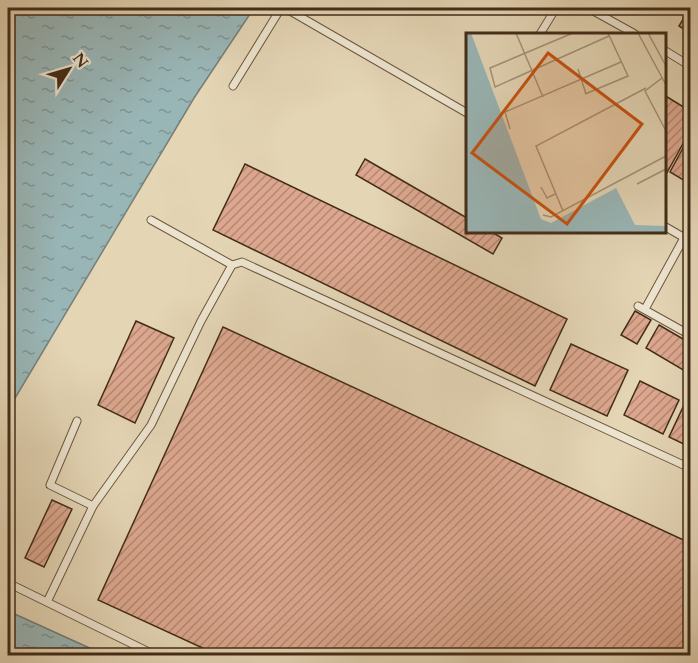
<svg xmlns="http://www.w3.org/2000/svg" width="698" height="663" viewBox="0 0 698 663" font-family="Cardo,serif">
  <defs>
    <pattern id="water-ripples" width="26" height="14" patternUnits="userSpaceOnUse" patternTransform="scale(1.5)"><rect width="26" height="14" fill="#99b6b7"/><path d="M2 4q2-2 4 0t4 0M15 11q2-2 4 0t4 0" fill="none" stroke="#7e9494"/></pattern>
    <pattern id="building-hatch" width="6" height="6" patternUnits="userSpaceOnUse" patternTransform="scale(1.5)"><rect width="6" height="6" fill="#dca78e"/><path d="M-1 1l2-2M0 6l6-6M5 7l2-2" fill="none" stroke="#b48873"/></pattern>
  </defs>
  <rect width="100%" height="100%" fill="#e4d5b5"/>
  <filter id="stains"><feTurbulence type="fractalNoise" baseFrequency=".00333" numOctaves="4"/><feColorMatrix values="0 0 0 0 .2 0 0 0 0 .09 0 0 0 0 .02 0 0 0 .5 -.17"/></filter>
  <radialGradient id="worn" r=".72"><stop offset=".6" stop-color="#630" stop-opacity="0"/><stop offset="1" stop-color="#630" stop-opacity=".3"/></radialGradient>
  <!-- water -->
  <g fill="url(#water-ripples)" stroke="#777f77" stroke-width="1.5">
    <polygon points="8,8 254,8 194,98 8,410"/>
    <polygon points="8,611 105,655 8,655"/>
  </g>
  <!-- building -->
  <g fill="url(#building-hatch)" stroke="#432d18" stroke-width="1.5">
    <polygon points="688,11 690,13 690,33 679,26"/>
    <polygon points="664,95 690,111 690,131 664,178"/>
    <polygon points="690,135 690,184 670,172"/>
    <polygon points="365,159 467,218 467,231 490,231 502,238 493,254 356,175"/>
    <polygon points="245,164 567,319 535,386 213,230"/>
    <polygon points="690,307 690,324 684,320"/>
    <polygon points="635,311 651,320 637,344 621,335"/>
    <polygon points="136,321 174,338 135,423 98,405"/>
    <polygon points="659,325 690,343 690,374 646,348"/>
    <polygon points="223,327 690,543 690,656 220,656 98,600"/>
    <polygon points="571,344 628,370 607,416 550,390"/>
    <polygon points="640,381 679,400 663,434 624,415"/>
    <polygon points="684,405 690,408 690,447 669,437"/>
    <polygon points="52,500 72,509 44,567 25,558"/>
  </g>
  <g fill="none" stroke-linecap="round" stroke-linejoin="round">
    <!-- service casing -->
    <g stroke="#6b573f" stroke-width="9">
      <g id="service">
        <polyline points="285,8 467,113"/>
        <polyline points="588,8 635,34"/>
        <polyline points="540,34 556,8"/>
        <polyline points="664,50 690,66"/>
        <polyline points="233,86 281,8"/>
        <polyline points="151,220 232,265"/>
        <polyline points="664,226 690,241"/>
        <polyline points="638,306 690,335"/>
        <polyline points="645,309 690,227"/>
        <polyline points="77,421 50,485 93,506"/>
        <polyline points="8,583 157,656"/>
        <polyline points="47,602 93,506 151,425 201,321 232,265 242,262 690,468"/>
      </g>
    </g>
    <!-- service -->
    <use href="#service" stroke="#ede4cf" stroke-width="7"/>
  </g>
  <!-- overview -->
  <g transform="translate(466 33)">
    <rect width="200" height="200" fill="#e4d5b5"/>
    <path d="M0 0H5L75 186 85 190 150 155 169 192 199 193V199H0Z" fill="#99b6b7"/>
    <path fill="none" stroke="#a49276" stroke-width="1.5" d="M50 0 77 64M107 0 24 35 29 54 143 3M172 0 200 52M182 0 200 33M112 36 120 61M196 45 179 58 200 98M119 61 162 43 142 0M44 96 39 79 155 29M171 151 200 136M75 154 81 165 89 161M97 178 70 113 180 55M77 182 85 184 200 123"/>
    <path fill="#c7500e" fill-opacity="0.15" stroke="#c7500e" stroke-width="3" d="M82 20 176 91 101 191 6 120Z"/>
    <rect width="200" height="200" fill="none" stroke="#432d18" stroke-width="3"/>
  </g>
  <!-- margin -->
  <rect width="698" height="663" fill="none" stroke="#e4d5b5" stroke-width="30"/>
  <rect x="9" y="9" width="680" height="645" fill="none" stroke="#432d18" stroke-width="3"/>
  <rect x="15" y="15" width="668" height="633" fill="none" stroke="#432d18" stroke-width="1.5"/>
  <!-- north arrow -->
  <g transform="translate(69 69) rotate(53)" stroke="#ede4cf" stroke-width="4.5" paint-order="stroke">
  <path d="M0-4.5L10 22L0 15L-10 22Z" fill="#432d18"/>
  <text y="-9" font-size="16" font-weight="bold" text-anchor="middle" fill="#432d18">N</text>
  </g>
  <rect width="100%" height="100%" filter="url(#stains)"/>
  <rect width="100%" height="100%" fill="url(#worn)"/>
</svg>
